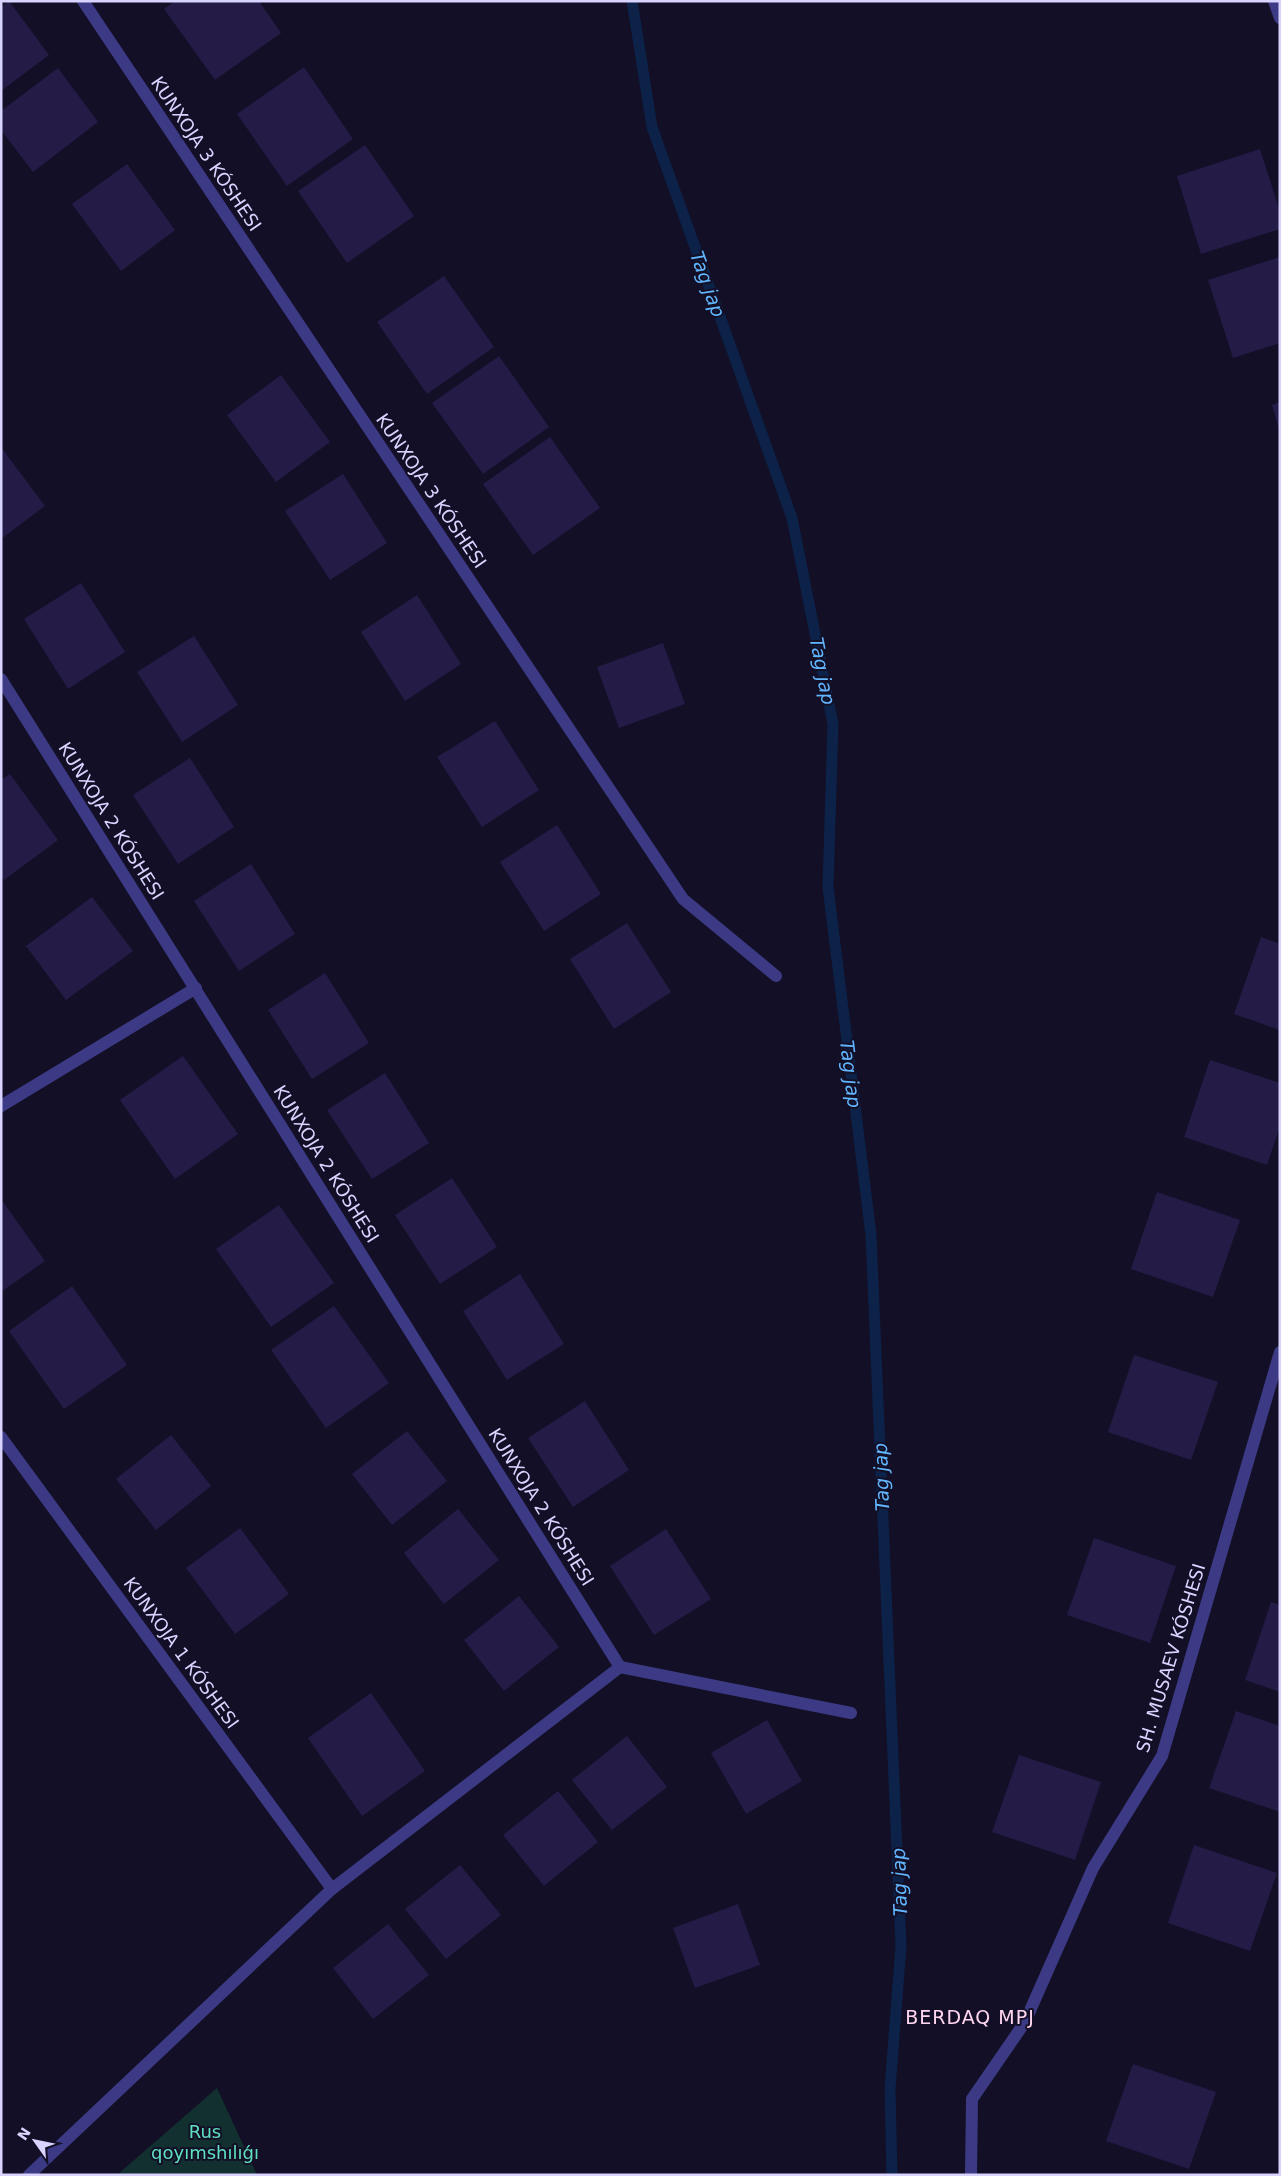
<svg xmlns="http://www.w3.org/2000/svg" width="1281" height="2176" viewBox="0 0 1281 2176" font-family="'DejaVu Sans',sans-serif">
  <rect width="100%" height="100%" fill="#130f26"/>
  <!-- green -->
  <polygon fill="#12302f" points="217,2088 257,2175 117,2175"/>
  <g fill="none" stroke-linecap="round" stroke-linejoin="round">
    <!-- stream -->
    <polyline stroke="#0c2248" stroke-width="11" points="632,1 652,127 792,518 833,724 828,887 871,1235 901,1946 890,2089 892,2175"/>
  </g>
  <!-- building -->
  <g fill="#241b47">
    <polygon points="9,1 49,55 1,91 1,7"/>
    <polygon points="175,1 259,1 281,33 215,80 164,9"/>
    <polygon points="304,67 353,139 287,186 237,114"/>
    <polygon points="58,68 98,122 33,172 1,130 1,111"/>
    <polygon points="365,145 414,216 347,263 298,191"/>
    <polygon points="1260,149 1280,212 1280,229 1201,254 1177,176"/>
    <polygon points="127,164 175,230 121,271 72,204"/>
    <polygon points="1280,257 1280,343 1233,358 1208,280"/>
    <polygon points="444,276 494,347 427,394 377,322"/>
    <polygon points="499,356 549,427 483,474 432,403"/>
    <polygon points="281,375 330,442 276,482 227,415"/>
    <polygon points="1280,402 1280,429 1279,429 1272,405"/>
    <polygon points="550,437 600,508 533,555 483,484"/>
    <polygon points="1,447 45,506 1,539"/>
    <polygon points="343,474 387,543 330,580 285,511"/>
    <polygon points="81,583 125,652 68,689 24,619"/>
    <polygon points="417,595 461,664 405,701 361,632"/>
    <polygon points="194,636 238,705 182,742 137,672"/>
    <polygon points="663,643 685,704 619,728 597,667"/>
    <polygon points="495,721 539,790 482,827 437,757"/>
    <polygon points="190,758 234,827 178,864 133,795"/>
    <polygon points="10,774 58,840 4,880 1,876 1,780"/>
    <polygon points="557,825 601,894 544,931 500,862"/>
    <polygon points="251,864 295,934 239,971 194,901"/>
    <polygon points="92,897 133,951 66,1000 26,946"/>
    <polygon points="627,923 671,992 614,1029 570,959"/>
    <polygon points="1261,937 1280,944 1280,1030 1234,1014"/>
    <polygon points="325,973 369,1043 312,1079 268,1010"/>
    <polygon points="183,1056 238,1134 175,1179 120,1100"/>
    <polygon points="1210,1060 1280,1083 1280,1126 1267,1165 1184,1137"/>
    <polygon points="385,1073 429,1143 372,1179 327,1110"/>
    <polygon points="452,1178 497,1247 440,1284 395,1215"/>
    <polygon points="1157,1192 1240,1220 1213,1297 1131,1269"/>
    <polygon points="1,1199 45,1261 1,1292"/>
    <polygon points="279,1205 334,1283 271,1327 216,1249"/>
    <polygon points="520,1274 564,1344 507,1380 463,1311"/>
    <polygon points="72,1286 127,1365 64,1409 9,1331"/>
    <polygon points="334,1306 389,1383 326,1428 271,1350"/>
    <polygon points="1134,1355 1218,1382 1191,1460 1108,1432"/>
    <polygon points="585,1401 629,1470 573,1507 528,1438"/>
    <polygon points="407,1431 447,1481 392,1525 352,1474"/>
    <polygon points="171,1435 211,1486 156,1530 116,1479"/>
    <polygon points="458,1509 499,1560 444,1604 404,1553"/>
    <polygon points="240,1528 289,1594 235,1634 186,1568"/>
    <polygon points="666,1529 711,1599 654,1635 610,1566"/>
    <polygon points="1094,1538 1176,1566 1150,1643 1067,1615"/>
    <polygon points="519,1596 559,1647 504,1691 464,1640"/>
    <polygon points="1271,1602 1280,1605 1280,1692 1245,1680"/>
    <polygon points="371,1693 425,1771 362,1816 308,1738"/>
    <polygon points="1236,1711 1280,1726 1280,1812 1209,1788"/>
    <polygon points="767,1720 802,1781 746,1814 711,1753"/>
    <polygon points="627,1736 667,1787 612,1830 572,1780"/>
    <polygon points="1019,1755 1101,1782 1075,1860 992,1832"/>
    <polygon points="558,1791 598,1842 544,1886 503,1835"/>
    <polygon points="1194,1845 1277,1873 1250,1951 1168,1923"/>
    <polygon points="460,1865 501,1915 446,1959 405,1909"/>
    <polygon points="738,1904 760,1965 695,1988 673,1928"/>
    <polygon points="388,1924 429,1975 373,2019 333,1968"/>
    <polygon points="1133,2064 1216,2092 1189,2169 1106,2141"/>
  </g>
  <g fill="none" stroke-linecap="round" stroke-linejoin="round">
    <!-- minor -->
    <g stroke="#3d3a85" stroke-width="12">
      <polyline points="83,1 683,899 776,976"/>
      <polyline points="1274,1 1280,18"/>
      <polyline points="1,679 620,1667"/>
      <polyline points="1,1106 196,988"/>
      <polyline points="1,1437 332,1889"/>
      <polyline points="29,2175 332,1889 620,1667 851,1713"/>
      <polyline points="971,2175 972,2099 1025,2022 1093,1868 1162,1756 1280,1352"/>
    </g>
  </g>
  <g text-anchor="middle" stroke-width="4" stroke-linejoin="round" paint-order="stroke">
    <!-- street labels -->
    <g font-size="18" fill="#d9d4ff" stroke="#130f26">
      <text transform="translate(206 154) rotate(56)" y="6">KUNXOJA 3 KÓSHESI</text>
      <text transform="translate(431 491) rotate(56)" y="6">KUNXOJA 3 KÓSHESI</text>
      <text transform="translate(111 821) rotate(58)" y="6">KUNXOJA 2 KÓSHESI</text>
      <text transform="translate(326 1164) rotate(58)" y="6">KUNXOJA 2 KÓSHESI</text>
      <text transform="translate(541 1507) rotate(58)" y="6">KUNXOJA 2 KÓSHESI</text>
      <text transform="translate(181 1653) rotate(54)" y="6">KUNXOJA 1 KÓSHESI</text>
      <text transform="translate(1171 1658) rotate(-73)" y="6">SH. MUSAEV KÓSHESI</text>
    </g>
    <!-- park labels -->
    <g font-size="18" fill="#5fe0c0" stroke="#130f26">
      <text x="205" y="2138">Rus<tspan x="205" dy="21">qoyımshılıǵı</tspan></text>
    </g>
    <!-- water labels -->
    <g font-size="19" font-style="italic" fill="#62b6ff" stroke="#130f26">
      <text transform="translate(708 284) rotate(70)" y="7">Tag jap</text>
      <text transform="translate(823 671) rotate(79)" y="7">Tag jap</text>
      <text transform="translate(851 1074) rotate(83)" y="7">Tag jap</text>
      <text transform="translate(881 1477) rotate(-92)" y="7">Tag jap</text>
      <text transform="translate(899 1882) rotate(-92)" y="7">Tag jap</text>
    </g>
    <!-- neighbourhood labels -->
    <g font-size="19" letter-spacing="1" fill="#ffd6f0" stroke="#130f26">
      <text x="970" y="2024">BERDAQ MPJ</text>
    </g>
  </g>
  <!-- border -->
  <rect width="1281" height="2176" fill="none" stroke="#d9d4ff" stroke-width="5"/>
  <!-- north arrow -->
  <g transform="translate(35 2141) rotate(303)" stroke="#130f26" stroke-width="4" paint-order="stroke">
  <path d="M0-4L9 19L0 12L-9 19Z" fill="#d9d4ff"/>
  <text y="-8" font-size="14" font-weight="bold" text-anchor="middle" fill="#d9d4ff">N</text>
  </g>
</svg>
